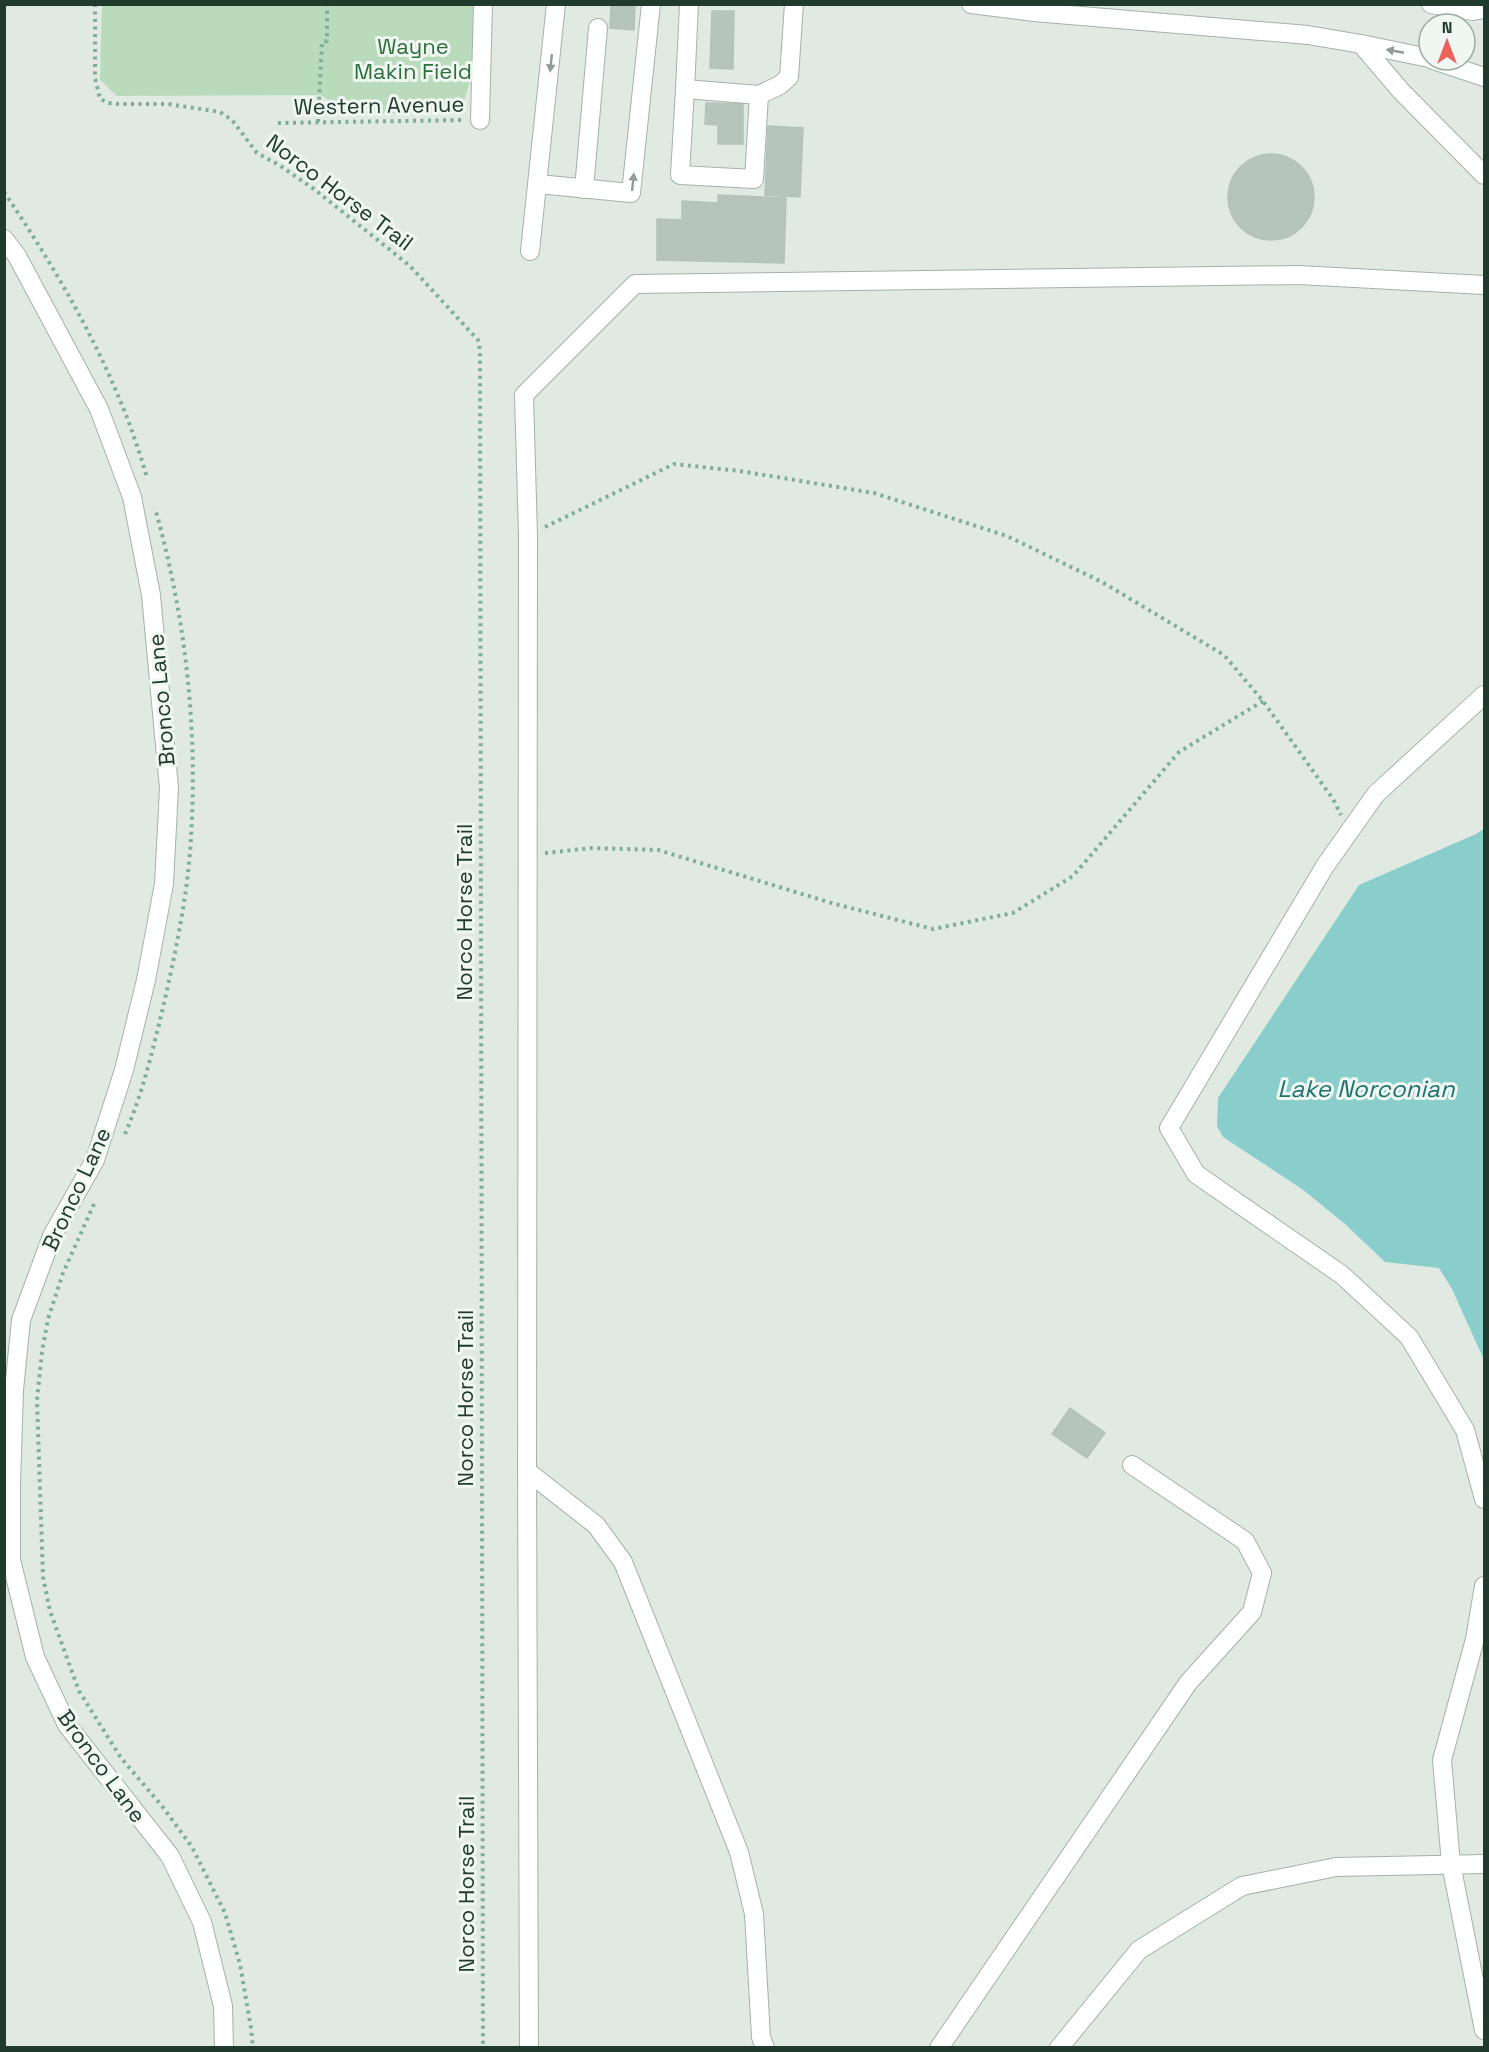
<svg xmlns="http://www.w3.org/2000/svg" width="1489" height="2052" viewBox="0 0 1489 2052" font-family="'Space Grotesk',sans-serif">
  <rect width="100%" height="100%" fill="#e0eae3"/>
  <!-- green -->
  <polygon fill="#b9dbbc" points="102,5 474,5 472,75 465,98 452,108 431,113 347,114 321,95 117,96 100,80"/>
  <!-- water -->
  <polygon fill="#89cecb" points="1484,829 1484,1360 1452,1289 1439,1268 1385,1262 1345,1224 1302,1189 1223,1137 1217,1126 1218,1098 1359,885 1476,834"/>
  <!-- building -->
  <g fill="#b5c5bc" stroke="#b3c3b9" stroke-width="1.5">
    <polygon points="611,4 635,4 634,30 610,28"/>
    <polygon points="712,11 734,11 733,69 710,68"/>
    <polygon points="706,103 743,104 743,144 718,144 718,125 705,124"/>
    <polygon points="768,126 803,128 800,197 765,195"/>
    <circle cx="1271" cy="197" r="43"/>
    <polygon points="718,195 786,198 784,263 657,260 657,219 682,220 682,201 718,203"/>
    <polygon points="1070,1408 1105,1433 1087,1458 1052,1434"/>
  </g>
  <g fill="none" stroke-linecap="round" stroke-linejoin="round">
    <!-- minor casing -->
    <g stroke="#a3b2a9" stroke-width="20">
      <g id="minor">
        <polyline points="971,4 1034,12 1308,35 1361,44 1401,91 1484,175"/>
        <polyline points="1431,4 1473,11 1484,9"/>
        <polyline points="1361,44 1429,58"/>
        <polyline points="1433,60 1484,77"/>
        <polyline points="685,89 689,4"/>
        <polyline points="759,95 754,179 680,175 685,89 759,95 780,85 789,77 794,4"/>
        <polyline points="480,120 483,4"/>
        <polyline points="538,184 631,193 651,4"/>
        <polyline points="584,189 598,28"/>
        <polyline points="4,239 17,256 99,409 132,497 151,595 169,788 164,884 146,980 124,1070 95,1160 52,1236 21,1320 14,1390 11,1485 11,1560 35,1657 67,1725 170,1856 202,1922 223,2006 224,2048"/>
        <polyline points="530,251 556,4"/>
        <polyline points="1484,695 1376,794 1325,866 1169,1128 1196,1174 1342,1275 1409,1337 1465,1430 1484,1499"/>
        <polyline points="527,1471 596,1525 623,1562 739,1852 754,1914 761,2037 765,2048"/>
        <polyline points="1484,1586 1475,1639 1442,1760 1451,1864 1484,2030"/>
        <polyline points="529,2048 527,1471 528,536 524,395 635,284 1299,275 1484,285"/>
        <polyline points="939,2048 1188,1683 1252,1612 1262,1573 1245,1541 1132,1465"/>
        <polyline points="1059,2048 1139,1950 1242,1886 1336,1867 1484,1864"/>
      </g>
    </g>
    <!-- path -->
    <g stroke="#81ad97" stroke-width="4" stroke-dasharray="3 4.5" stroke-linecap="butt">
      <polyline points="95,4 95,78 100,99 109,103 120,104 168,104 220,112 232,120 257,153 279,165 314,189 410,266 478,340 480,350 483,2048"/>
      <polyline points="318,122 322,42 327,41 327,4"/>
      <polyline points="278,123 463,120"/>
      <path d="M4 192C63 279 119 377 147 478"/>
      <polyline points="545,527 674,464 740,471 874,493 1007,536 1102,582 1224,655 1263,701 1333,799 1341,815"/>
      <polyline points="545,853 592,848 658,850 835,904 933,929 1013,913 1073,876 1179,752 1263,701"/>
      <path d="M125 1134C142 1095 152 1053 162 1012 175 955 188 895 191 837 198 726 185 615 155 508"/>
      <polyline points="94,1204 63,1273 48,1319 42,1352 37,1400 43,1577 50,1611 79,1691 121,1758 162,1806 192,1847 225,1913 240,1964 251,2028 253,2048"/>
    </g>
    <!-- minor -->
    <use href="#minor" stroke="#fff" stroke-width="18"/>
  </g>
  <!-- one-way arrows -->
  <defs><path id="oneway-solid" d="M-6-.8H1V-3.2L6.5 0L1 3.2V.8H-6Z" transform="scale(1.5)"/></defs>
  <g fill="#909c96">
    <use href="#oneway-solid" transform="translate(1395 51) rotate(-169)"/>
    <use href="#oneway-solid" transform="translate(551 63) rotate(96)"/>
    <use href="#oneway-solid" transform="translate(633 182) rotate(-84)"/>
  </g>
  <g text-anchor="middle" stroke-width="6" stroke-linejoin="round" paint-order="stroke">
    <!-- park labels -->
    <g font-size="22" fill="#2d6f3a" stroke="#f0f7f2">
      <text x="413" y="54">Wayne<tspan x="413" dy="25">Makin Field</tspan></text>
    </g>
    <!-- street labels -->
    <g font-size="22" fill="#213a2e" stroke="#f0f7f2">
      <text transform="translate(379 105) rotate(-1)" y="8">Western Avenue</text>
      <text transform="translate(340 192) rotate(37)" y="8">Norco Horse Trail</text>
      <text transform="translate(161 700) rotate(-95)" y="8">Bronco Lane</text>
      <text transform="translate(464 912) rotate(-90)" y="8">Norco Horse Trail</text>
      <text transform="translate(76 1189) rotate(-65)" y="8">Bronco Lane</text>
      <text transform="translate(465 1398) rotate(-90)" y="8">Norco Horse Trail</text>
      <text transform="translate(102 1766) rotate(54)" y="8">Bronco Lane</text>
      <text transform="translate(466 1884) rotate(-90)" y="8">Norco Horse Trail</text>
    </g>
    <!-- water labels -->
    <g font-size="24" font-style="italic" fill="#1e7370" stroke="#f0f7f2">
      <text x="1366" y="1097">Lake Norconian</text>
    </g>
  </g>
  <!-- border -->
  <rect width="1489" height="2052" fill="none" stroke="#213a2e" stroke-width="12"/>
  <!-- north arrow -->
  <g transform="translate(1447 42)"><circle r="28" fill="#f0f7f2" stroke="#9daba4" stroke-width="1.5"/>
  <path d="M0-4.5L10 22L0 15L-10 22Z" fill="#ec635c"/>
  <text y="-9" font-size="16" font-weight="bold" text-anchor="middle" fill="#213a2e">N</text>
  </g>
</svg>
